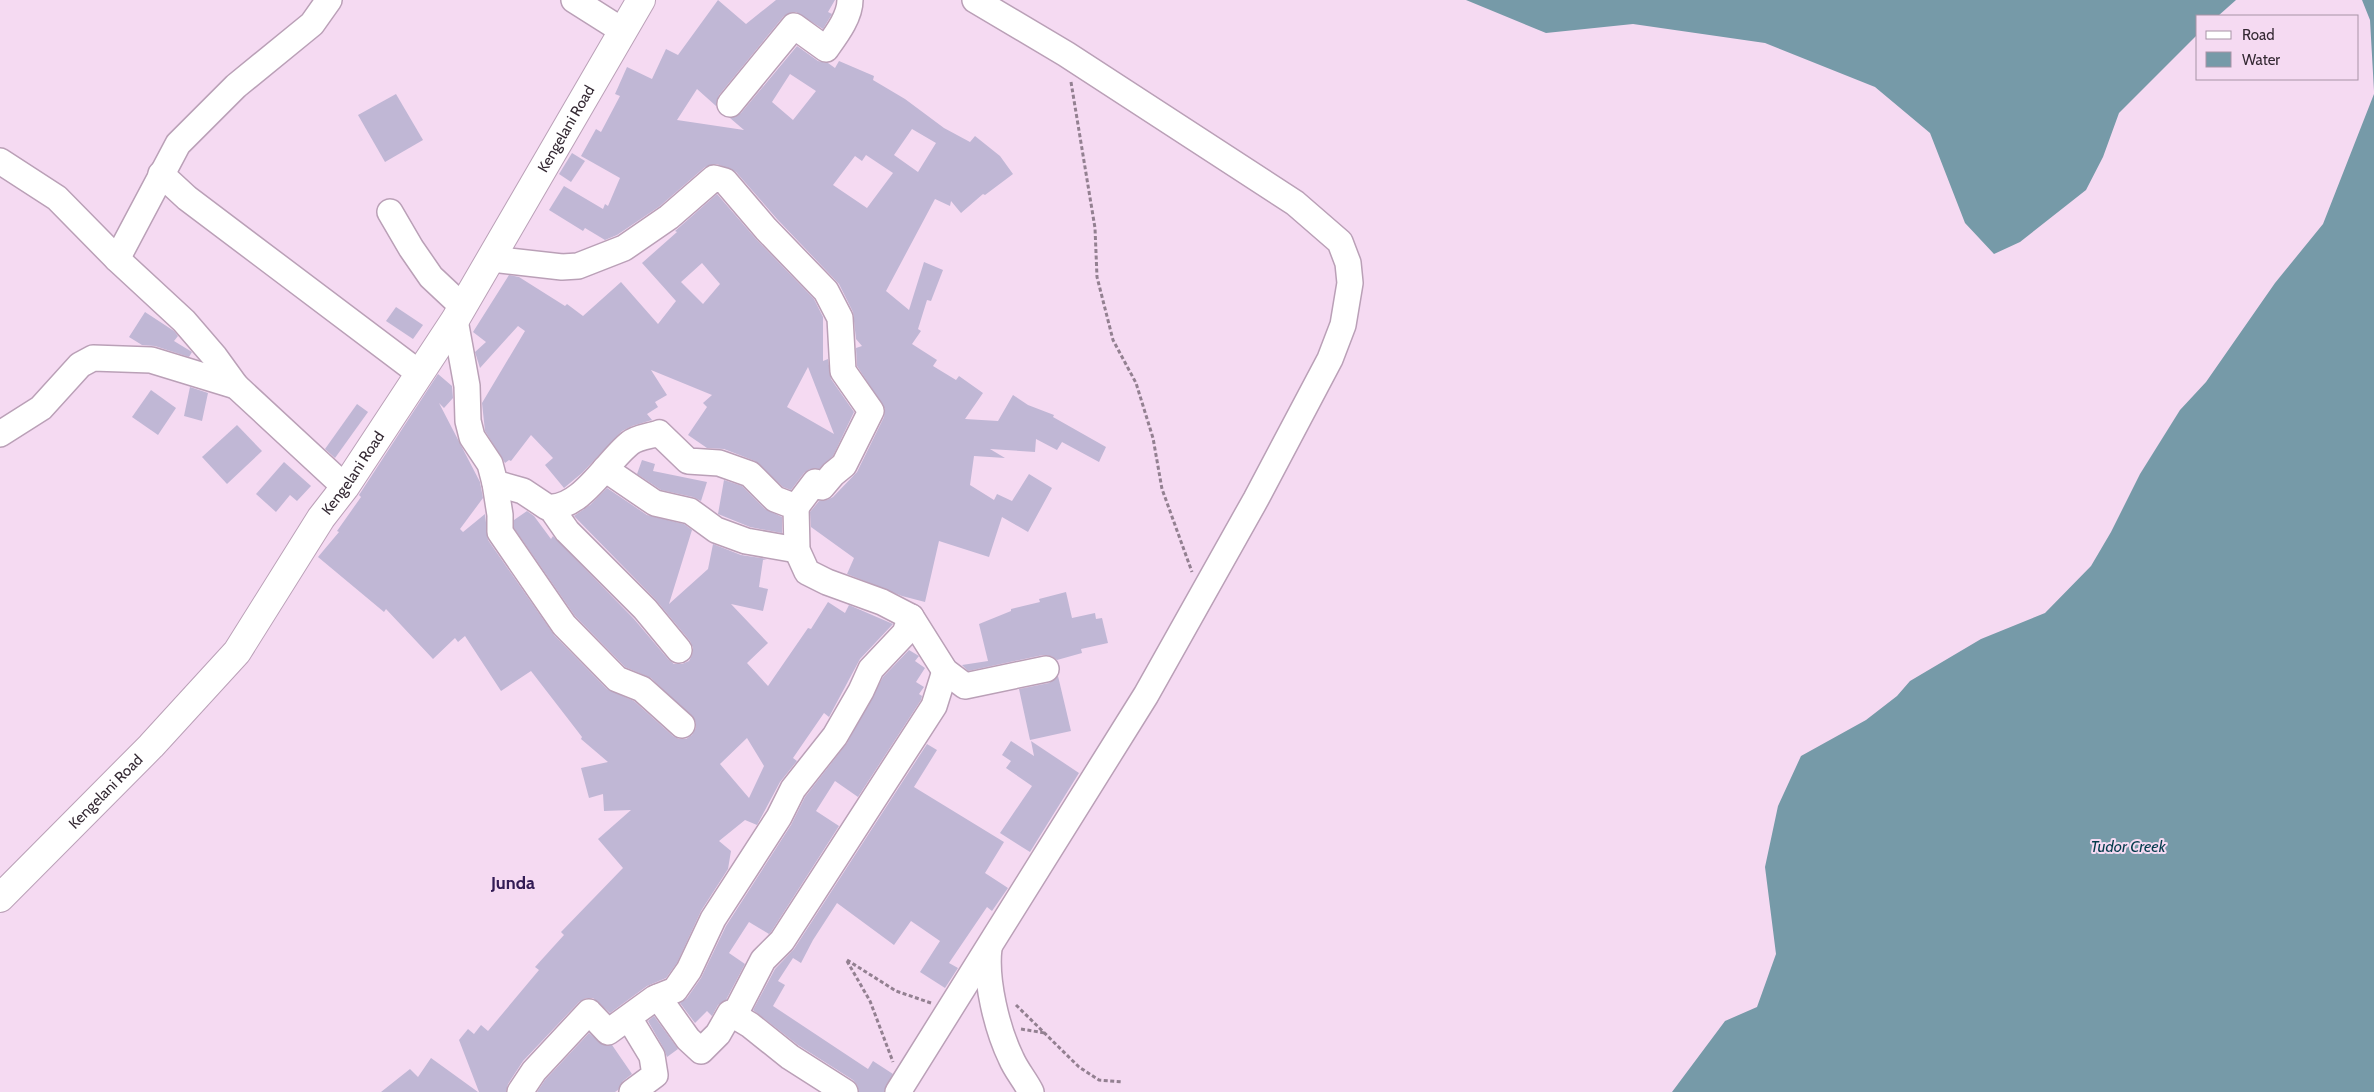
<svg xmlns="http://www.w3.org/2000/svg" width="2374" height="1092" viewBox="0 0 2374 1092" font-family="Cabin,sans-serif">
  <rect width="100%" height="100%" fill="#f5daf2"/>
  <!-- water -->
  <g fill="#769aa8">
    <polygon points="1466,0 2236,0 2218,16 2198,16 2198,34 2119,113 2103,157 2086,190 2020,242 1994,254 1965,223 1930,133 1875,87 1765,43 1633,24 1546,33"/>
    <polygon points="2362,0 2374,0 2374,91 2370,20"/>
    <polygon points="2374,94 2374,1092 1672,1092 1725,1021 1757,1007 1776,954 1765,867 1778,806 1801,756 1866,720 1897,696 1910,681 1981,639 2045,613 2091,566 2111,532 2140,474 2180,410 2206,382 2275,283 2323,224"/>
  </g>
  <!-- building -->
  <g fill="#c0b7d5" fill-rule="evenodd">
    <path d="M718 0 746 24 776 0H835L828 12 832 14 823 29 796 12 789 13 783 17 719 95 716 106 697 89 677 120 744 130 730 118 741 113 797 46 818 61 828 63 835 68 839 61 874 76 873 80 905 99 944 128 970 142 975 136 1000 156 1013 174 985 195 983 194 961 213 951 201 950 206 935 199 886 291 909 310 924 262 943 270 931 301 927 300 918 329 921 331 912 344 937 360 933 366 956 380 959 376 983 393 965 419 998 421 1013 395 1028 405 1054 415 1053 417 1106 447 1099 462 1062 442 1057 450 1036 439 1035 452 990 449 1005 458 974 456 970 485 994 500 997 494 1012 501 1029 474 1052 488 1028 532 1002 517 989 557 939 541 925 602 902 596 847 574 854 558 811 527 810 512 819 501 827 500 833 497 857 472 884 417 885 409 857 366 856 348 862 346 856 339 853 312 839 284 777 219 736 172 717 164 705 167 660 206 617 235 605 240 585 228 583 231 549 210 564 186 603 209 605 204 608 206 620 178 581 156 596 129 601 132 620 96 615 94 627 67 652 79 666 49 678 55ZM790 74 816 91 793 120 772 102ZM912 129 936 143 918 172 894 155ZM866 155 893 173 867 208 833 185 855 156 862 161Z"/>
    <polygon points="396,94 423,140 385,162 358,115"/>
    <polygon points="572,153 585,161 571,182 559,174"/>
    <path d="M717 194 756 239 814 299 823 317V361L828 359 831 379 854 412 833 456 819 469H810L804 473 791 490 783 487 755 461 724 449 707 448 688 435 707 407 703 403 712 395 651 370 667 395 655 402 658 407 647 414 652 420 632 426 622 431 582 473 564 488 545 465 553 458 531 435 511 461 509 460 505 463 485 431 482 403 525 331 518 326 480 368 475 352 486 342 473 332 509 275 519 277 565 306 567 304 583 316 621 282 658 324 676 301 642 263 677 232 675 231ZM702 263 720 284 703 304 681 282ZM808 367 834 434 787 407Z"/>
    <polygon points="396,307 423,325 413,339 386,321"/>
    <polygon points="145,312 174,331 178,336 174,341 192,352 189,357 155,346 142,345 129,337"/>
    <path d="M438 374 452 386 453 398 444 408 439 403 480 482 483 498 460 529 463 532 485 514 488 540 554 635 607 689 634 701 673 736 679 739H686L692 735 696 728 695 720 651 678 625 667 575 616 514 528V520L527 511 534 516 551 539 553 536 634 619 668 659 674 664H682L689 661 692 655 693 648 690 641 655 599 574 516 590 505 607 488 647 515 684 524 692 530 669 604 708 569 713 544 741 555 767 559 763 560 759 587 768 589 763 611 731 604 768 643 747 663 768 686 808 628 811 629 828 602 845 613 849 605 893 624 860 659 829 717 824 713 793 758 797 761 780 782 757 825 745 820 719 841 731 851 728 869 701 911 677 963 666 978 647 986 610 1013 593 998H586L579 1002 523 1061 508 1084 506 1092H479L459 1040 468 1029 474 1034 481 1025 488 1031 539 970 535 967 564 935 561 932 623 868 598 839 631 810 604 811 603 794 589 798 581 768 608 762 581 739 582 737 531 671 501 691 465 636 458 642 455 638 433 659 386 609 384 612 318 557 339 532 337 531 361 497 359 495ZM747 738 764 766 749 798 720 764Z"/>
    <polygon points="190,387 208,393 202,421 184,416"/>
    <polygon points="151,390 176,408 158,435 132,417"/>
    <polygon points="357,404 368,412 335,458 325,449"/>
    <polygon points="237,425 262,451 227,484 202,457"/>
    <polygon points="642,460 655,464 653,471 707,482 701,501 693,497 661,490 637,474"/>
    <polygon points="284,462 311,486 297,501 290,495 276,512 256,494"/>
    <polygon points="724,480 742,486 765,509 782,517 782,533 750,527 718,514"/>
    <polygon points="1066,592 1072,618 1095,613 1096,619 1102,618 1108,643 1081,649 1082,653 1057,660 1051,656 1043,655 968,671 962,665 988,661 979,624 1011,611 1011,609 1040,602 1039,599"/>
    <polygon points="909,650 919,656 915,661 925,668 916,682 924,687 919,694 922,696 921,700 858,797 835,781 816,811 839,826 771,932 769,934 749,922 729,953 745,964 726,1000 718,1005 712,1016 707,1011 695,1023 680,1003 687,998 701,978 726,926 791,825 805,797 847,743 883,677"/>
    <polygon points="1058,676 1071,731 1030,740 1019,689 1049,683"/>
    <polygon points="1011,741 1034,756 1031,741 1079,773 1030,852 1000,833 1032,786 1006,768 1011,761 1002,755"/>
    <polygon points="927,744 937,750 914,787 1004,842 985,873 1008,888 992,911 987,907 949,963 958,968 945,988 920,972 940,941 911,921 894,945 837,903 813,940 801,963 793,958 778,981 785,985 773,1006 868,1069 873,1061 893,1074 884,1092 859,1092 857,1085 853,1080 798,1045 753,1010 775,969 794,949"/>
    <polygon points="654,1016 678,1049 667,1057 664,1049 648,1021"/>
    <polygon points="589,1033 603,1045 612,1045 632,1074 623,1081 618,1090 615,1092 537,1092 545,1080"/>
    <polygon points="431,1058 478,1092 381,1092 410,1069 418,1077"/>
  </g>
  <g fill="none" stroke-linecap="round" stroke-linejoin="round">
    <!-- minor casing -->
    <g stroke="#baa0b7" stroke-width="28">
      <g id="minor">
        <polyline points="574,0 623,31"/>
        <path d="M730 104 794 26 826 49C836 35 850 17 850 0"/>
        <polyline points="0,161 57,198 117,259 184,321 215,357 236,386 345,487"/>
        <polyline points="161,174 187,198 419,373"/>
        <polyline points="390,212 411,248 431,277 463,307"/>
        <polyline points="117,259 178,144 236,86 312,24 329,0"/>
        <polyline points="492,259 562,267 578,266 624,248 669,217 714,178 725,181 766,229 826,291 840,318 843,371 871,411 844,465 833,474 822,487 815,482 796,507"/>
        <path d="M455 320 467 386 468 421 472 437 490 464 495 483 523 491 547 507C580 511 607 461 630 443 637 437 651 436 659 433L688 461 719 463 750 474 775 499 796 507 797 550 807 572 827 582 882 602 911 617 945 671 965 686 1046 669"/>
        <polyline points="0,434 41,408 80,365 93,358 151,360 236,386"/>
        <polyline points="605,469 655,503 690,511 716,530 746,541 797,550"/>
        <polyline points="495,483 500,515 500,532 564,625 617,679 642,689 682,725"/>
        <polyline points="551,508 567,531 645,609 679,650"/>
        <path d="M989 948C985 980 997 1029 1011 1058 1016 1070 1025 1080 1031 1092"/>
        <polyline points="658,997 688,1039 701,1051 718,1034 730,1013 750,1025 790,1057 845,1092"/>
        <polyline points="734,1016 763,960 782,941 934,706 945,671"/>
        <polyline points="629,1018 652,1056 655,1075 632,1092"/>
        <polyline points="520,1092 534,1071 589,1012 608,1032 655,998 675,990 689,970 713,919 779,817 793,789 835,736 861,691 871,669 905,633 911,617"/>
        <polyline points="898,1092 1146,695 1256,499 1330,359 1343,325 1350,283 1348,263 1340,242 1295,203 1066,54 975,0"/>
      </g>
    </g>
    <!-- major casing -->
    <g stroke="#baa0b7" stroke-width="30">
      <g id="major">
        <path id="s1" d="M0 898 151 746 237 652 321 518 345 487 455 320 641 0"/>
      </g>
    </g>
    <!-- path -->
    <g stroke="#938091" stroke-width="3" stroke-dasharray="4 2.5" stroke-linecap="butt">
      <polyline points="1071,82 1095,228 1097,277 1113,340 1136,383 1153,438 1162,489 1192,572"/>
      <polyline points="847,960 896,991 931,1003"/>
      <polyline points="847,961 870,1001 893,1062"/>
      <polyline points="1016,1005 1079,1067 1099,1080 1123,1082"/>
      <polyline points="1021,1029 1045,1033"/>
    </g>
    <!-- minor -->
    <use href="#minor" stroke="#fff" stroke-width="25"/>
    <!-- major -->
    <use href="#major" stroke="#fff" stroke-width="28"/>
  </g>
  <g text-anchor="middle" stroke-width="4" stroke-linejoin="round" paint-order="stroke">
    <!-- street labels -->
    <g font-size="15" fill="#342933" stroke="#f5daf2">
      <text dy="5" stroke="none"><textPath href="#s1" startOffset="960">Kengelani Road</textPath></text>
      <text dy="5" stroke="none"><textPath href="#s1" startOffset="555">Kengelani Road</textPath></text>
      <text dy="5" stroke="none"><textPath href="#s1" startOffset="150">Kengelani Road</textPath></text>
    </g>
    <!-- water labels -->
    <g font-size="16" font-style="italic" fill="#043c4c" stroke="#f5daf2">
      <text x="2128" y="852">Tudor Creek</text>
    </g>
    <!-- quarter labels -->
    <g font-size="18" font-weight="bold" fill="#321b54" stroke="#f5daf2">
      <text x="513" y="889">Junda</text>
    </g>
  </g>
  <!-- legend -->
  <rect x="2196" y="15" width="162" height="65" fill="#f5daf2" stroke="#a893a6"/>
  <rect x="2206" y="31" width="25" height="8" fill="#ffffff" stroke="#a893a6"/>
  <text x="2242" y="40" font-size="15" fill="#342933">Road</text>
  <rect x="2206" y="52" width="25" height="15" fill="#769aa8" stroke="#a893a6"/>
  <text x="2242" y="65" font-size="15" fill="#342933">Water</text>
</svg>
